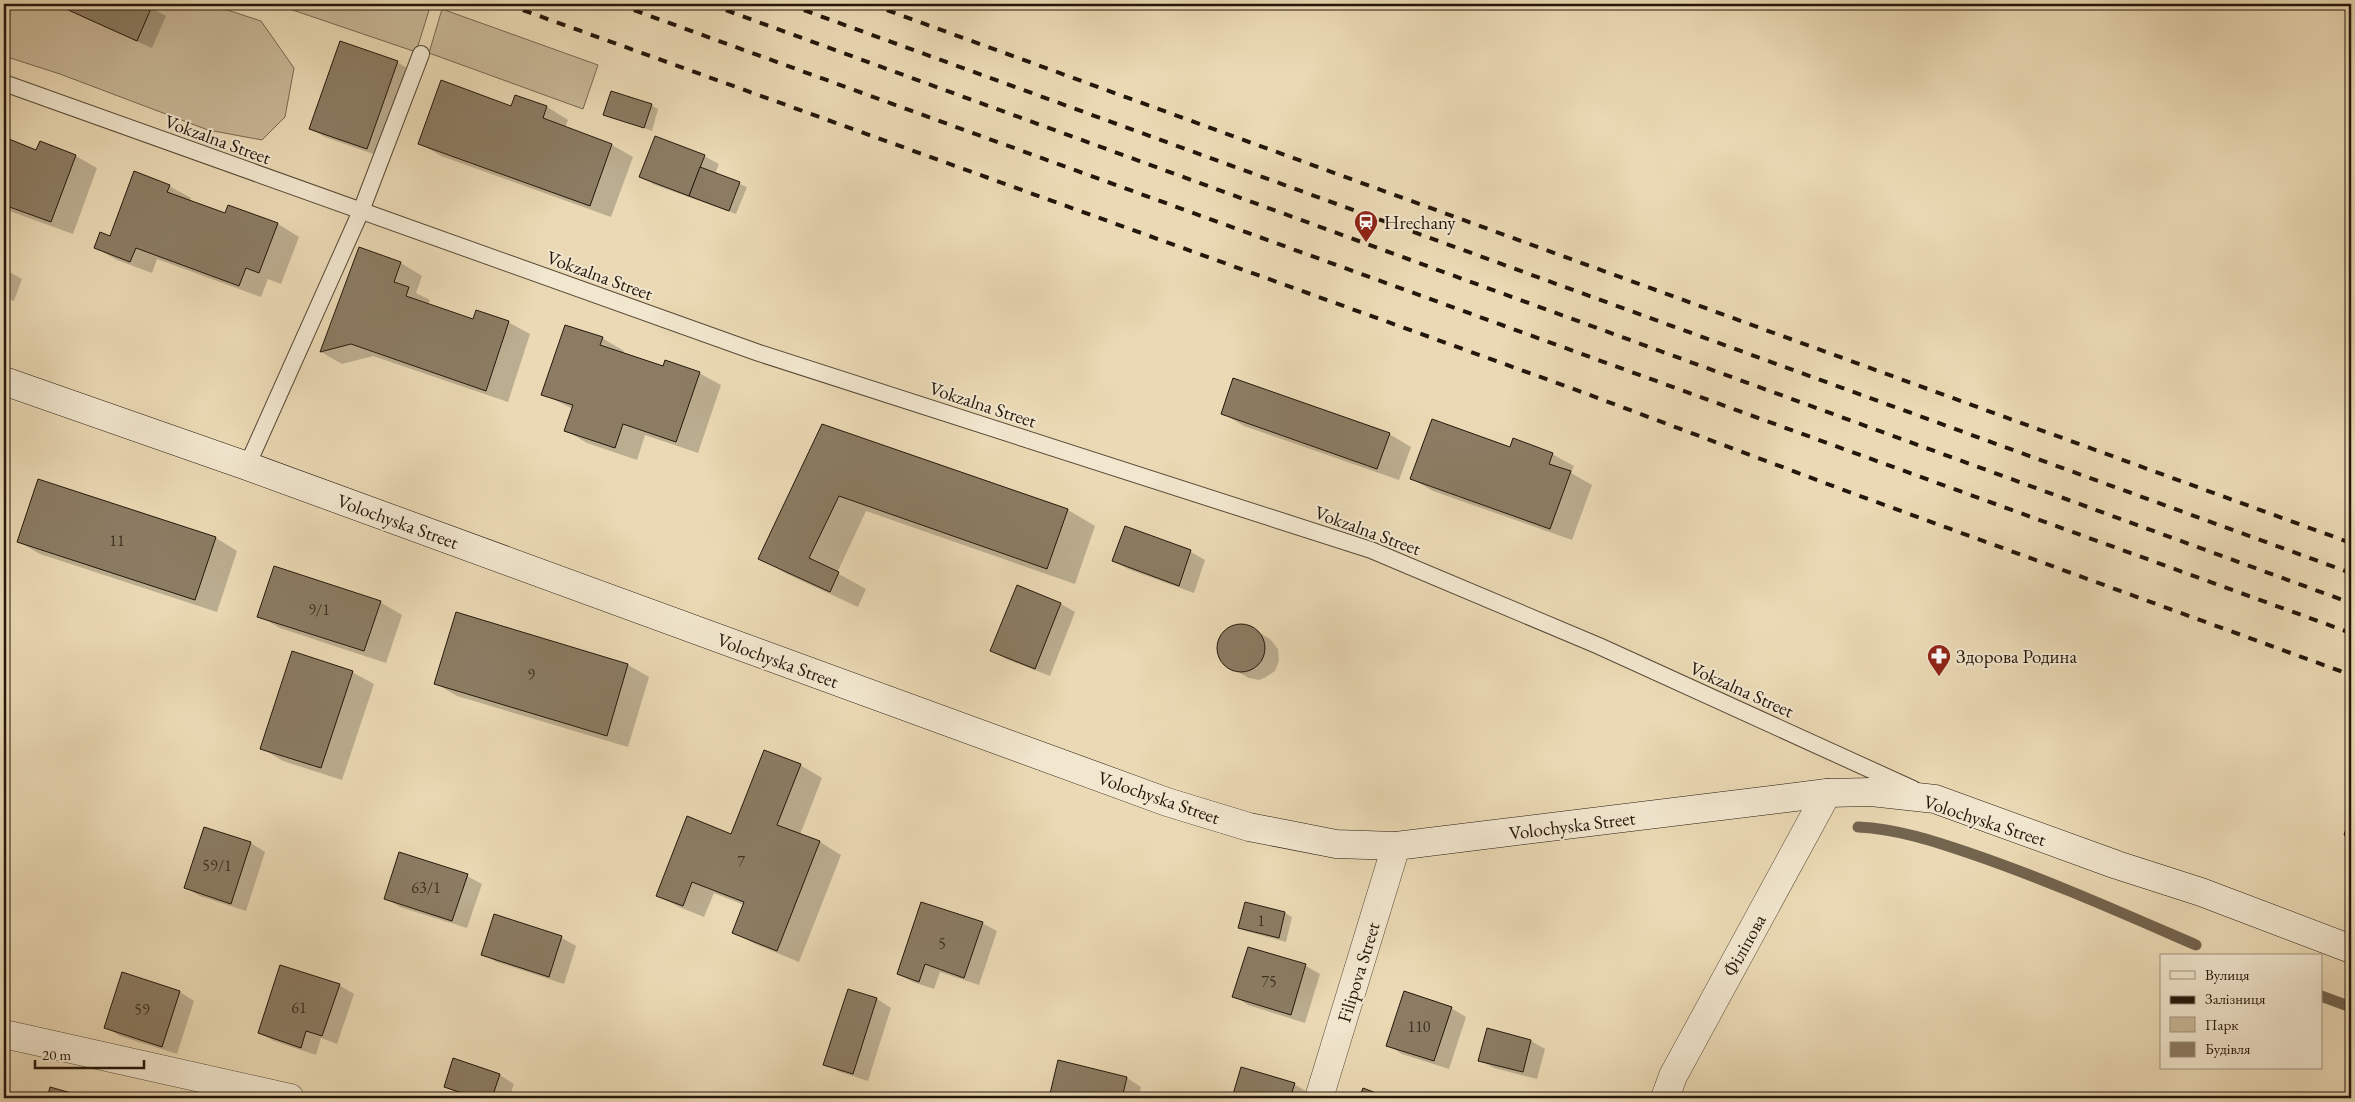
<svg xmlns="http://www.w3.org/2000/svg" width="2355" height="1102" viewBox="0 0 2355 1102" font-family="'EB Garamond',serif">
  <rect width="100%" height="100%" fill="#ead9b4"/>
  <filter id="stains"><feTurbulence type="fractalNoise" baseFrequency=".004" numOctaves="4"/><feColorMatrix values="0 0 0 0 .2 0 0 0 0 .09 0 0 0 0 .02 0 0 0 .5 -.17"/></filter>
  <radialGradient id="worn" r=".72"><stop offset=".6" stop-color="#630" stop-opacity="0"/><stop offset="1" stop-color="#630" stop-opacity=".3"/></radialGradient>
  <!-- green -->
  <g fill="#c8b897" stroke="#766851">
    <polygon points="4,4 209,4 261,21 294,68 285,117 262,140 208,130 60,74 4,56"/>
    <polygon points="275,4 431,4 416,52"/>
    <polygon points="442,9 598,65 583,109 429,53"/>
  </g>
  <!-- shadow -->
  <g fill="#0003">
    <polygon points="69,4 144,4 166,16 152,48 82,17 67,8"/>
    <polygon points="397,62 412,71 382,157 325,137 311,129"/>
    <polygon points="516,96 547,107 568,120 565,128 612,145 633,157 611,217 441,156 419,143 512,107"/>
    <polygon points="651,105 658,109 652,131 605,114"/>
    <polygon points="4,139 37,151 76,156 97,168 73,234 4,209"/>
    <polygon points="704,156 719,164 715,174 747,187 736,214 655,185 641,177"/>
    <polygon points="169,186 191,198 189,202 226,215 228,206 278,224 299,237 281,284 268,279 261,297 157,259 152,273 117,260 96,248 111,238"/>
    <polygon points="401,263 422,276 416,293 430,300 428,305 474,320 508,322 530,334 508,402 373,356 342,364 321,352"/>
    <polygon points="4,269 22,279 14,301 4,298"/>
    <polygon points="602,338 624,351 623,354 663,368 699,373 721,385 698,453 645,435 637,460 587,443 565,430 573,409 543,394"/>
    <polygon points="1222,413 1389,434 1411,447 1399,480 1244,426"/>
    <polygon points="823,426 1068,510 1095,526 1075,584 866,511 837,573 866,589 858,607 787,574 760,558"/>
    <polygon points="1511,449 1552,454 1574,466 1571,473 1592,485 1572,540 1433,491 1412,479"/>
    <polygon points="39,481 216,538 237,551 217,612 40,554 19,542"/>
    <polygon points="1126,528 1191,552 1205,560 1194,593 1128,569 1114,561"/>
    <polygon points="380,602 402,615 386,663 280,628 259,616"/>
    <polygon points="1061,604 1075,612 1050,676 1006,659 992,651"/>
    <polygon points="1233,626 1245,626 1255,630 1270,639 1278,649 1279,661 1275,671 1266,677 1259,680 1249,678 1226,665 1220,658 1219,641 1225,632"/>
    <polygon points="628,665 649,677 628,747 457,696 435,683"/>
    <polygon points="352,672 374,684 342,780 283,761 261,748"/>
    <polygon points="800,765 822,778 800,835 820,842 841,855 799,962 755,944 733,932 744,905 714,893 704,917 679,907 657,895 732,835"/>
    <polygon points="251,843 265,852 246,911 200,896 185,887"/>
    <polygon points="467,876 482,884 467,928 400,907 385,898"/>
    <polygon points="1285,913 1292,917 1286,942 1246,931 1239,927"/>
    <polygon points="495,916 562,938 576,946 564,984 497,962 482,954"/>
    <polygon points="982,923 997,931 979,985 940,972 934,989 913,982 898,974"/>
    <polygon points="1306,966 1320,974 1305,1023 1248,1005 1234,996"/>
    <polygon points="123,974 180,992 194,1001 177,1054 120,1036 106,1027"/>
    <polygon points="339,985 354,994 337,1044 321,1038 316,1055 274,1041 259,1033"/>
    <polygon points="849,990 877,999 891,1008 868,1081 840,1072 825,1064"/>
    <polygon points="1451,1008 1466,1017 1449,1069 1402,1054 1388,1045"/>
    <polygon points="1488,1030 1531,1041 1545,1049 1537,1079 1494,1068 1479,1060"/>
    <polygon points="1059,1062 1127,1078 1141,1087 1139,1098 1050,1098"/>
    <polygon points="1242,1068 1294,1084 1309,1093 1307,1098 1233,1098"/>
    <polygon points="500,1075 514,1084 509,1098 469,1098 445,1087"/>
  </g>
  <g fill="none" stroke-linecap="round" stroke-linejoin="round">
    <!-- stream -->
    <g stroke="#73644e" stroke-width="11">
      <path d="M1858 827C1898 829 1934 841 1972 854 2048 880 2122 913 2196 945"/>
      <polyline points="2321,996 2351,1007"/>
    </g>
  </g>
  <!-- building -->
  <g fill="#8b7c63" stroke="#24170b">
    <polygon points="68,4 147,4 152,6 137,41 66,9"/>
    <polygon points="340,41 398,61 367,149 309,129"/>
    <polygon points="441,80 511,106 515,95 547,106 543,118 612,144 590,206 418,144"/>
    <polygon points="611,91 652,104 644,128 603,115"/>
    <polygon points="655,136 705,155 689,196 639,177"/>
    <polygon points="4,137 36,150 40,141 76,155 51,222 4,205"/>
    <polygon points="700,167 740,182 729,211 689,196"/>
    <polygon points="134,171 170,185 167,192 225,213 228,205 278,223 259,273 246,268 239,286 136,248 130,262 94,248 100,232 110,236"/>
    <polygon points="359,247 401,262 394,282 409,287 406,296 473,319 476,310 509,321 486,391 351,344 320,352"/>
    <polygon points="565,325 603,337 600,345 663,366 665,360 700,372 676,442 623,424 615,448 564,431 573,405 541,395"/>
    <polygon points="1233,378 1390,433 1377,469 1221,414"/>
    <polygon points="1432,419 1510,447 1513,438 1553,453 1549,464 1571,471 1550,529 1410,479"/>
    <polygon points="822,424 1068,509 1047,569 839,496 809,558 839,572 830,592 758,559"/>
    <polygon points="38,479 216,537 195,600 17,542"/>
    <polygon points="1125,526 1191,550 1179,586 1112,561"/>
    <polygon points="274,566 381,601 364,651 257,617"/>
    <polygon points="1017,585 1061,603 1035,669 990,651"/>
    <polygon points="456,612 628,664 607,736 434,684"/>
    <circle cx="1241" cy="648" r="24"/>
    <polygon points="292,651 353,671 321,768 260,749"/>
    <polygon points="764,750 801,764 777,825 820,841 777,951 732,933 744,902 692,882 683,906 656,896 687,816 731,834"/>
    <polygon points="2351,813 2351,838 2344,835"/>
    <polygon points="204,827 251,842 231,904 184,888"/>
    <polygon points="399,852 468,874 452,921 384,899"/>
    <polygon points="921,902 983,922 964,978 925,964 919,982 897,974"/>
    <polygon points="1245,902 1285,912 1279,938 1238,928"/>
    <polygon points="494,914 562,936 549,977 481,955"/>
    <polygon points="1248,947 1306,964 1291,1015 1232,997"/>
    <polygon points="280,965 340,984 322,1036 306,1031 301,1048 258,1033"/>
    <polygon points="122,972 180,991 162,1047 104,1028"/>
    <polygon points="848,989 877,998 853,1074 823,1065"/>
    <polygon points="1404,991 1452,1007 1434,1061 1386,1046"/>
    <polygon points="1487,1028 1531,1040 1523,1072 1478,1061"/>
    <polygon points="453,1058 500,1074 492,1098 477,1098 444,1087"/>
    <polygon points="1058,1060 1127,1077 1122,1098 1049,1098"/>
    <polygon points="1241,1067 1295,1083 1290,1098 1232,1098"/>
    <polygon points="50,1087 89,1098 47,1098"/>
    <polygon points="1363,1088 1389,1098 1359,1098"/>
  </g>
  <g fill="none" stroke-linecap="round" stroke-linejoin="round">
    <!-- lane casing -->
    <g stroke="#564835" stroke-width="18">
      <g id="lane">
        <polyline points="4,83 759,353 1371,550 1599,646 1913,789"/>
        <polyline points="247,466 361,211 421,54"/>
      </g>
    </g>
    <!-- street casing -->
    <g stroke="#564835" stroke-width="29">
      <g id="street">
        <polyline points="4,1034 290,1098"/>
        <polyline points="1319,1098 1396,846"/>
        <polyline points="1665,1098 1673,1076 1827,793"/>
      </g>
    </g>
    <!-- secondary casing -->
    <g stroke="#24170b" stroke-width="29">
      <polyline id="secondary" points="4,381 247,466 1167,802 1249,827 1336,844 1396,846 1827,793 1871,792 1935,799 2117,865 2201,892 2351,949"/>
    </g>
    <!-- lane -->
    <use href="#lane" stroke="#f1e6ce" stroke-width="16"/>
    <!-- street -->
    <use href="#street" stroke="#f1e6ce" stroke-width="28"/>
    <!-- secondary -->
    <use href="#secondary" stroke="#f1e6ce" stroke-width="28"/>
    <!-- rail -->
    <g stroke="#24170b" stroke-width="4" stroke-dasharray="9 9" stroke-linecap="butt">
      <polyline points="506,4 1571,388 1849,492 2351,675"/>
      <polyline points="617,4 2351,633"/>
      <polyline points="709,4 2351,603"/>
      <polyline points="787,4 2351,573"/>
      <polyline points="870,4 2351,543"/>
    </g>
  </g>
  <!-- icons -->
  <defs>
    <g id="station-pin" transform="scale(1.25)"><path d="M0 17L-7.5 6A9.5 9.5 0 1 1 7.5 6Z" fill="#8f2418" stroke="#f1e6ce"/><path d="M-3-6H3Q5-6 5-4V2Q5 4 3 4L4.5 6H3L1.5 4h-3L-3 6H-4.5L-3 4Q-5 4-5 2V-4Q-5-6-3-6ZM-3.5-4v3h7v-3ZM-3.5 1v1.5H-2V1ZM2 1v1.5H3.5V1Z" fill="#fff"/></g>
    <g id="pharmacy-pin" transform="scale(1.25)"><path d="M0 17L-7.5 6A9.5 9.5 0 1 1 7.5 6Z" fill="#8f2418" stroke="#f1e6ce"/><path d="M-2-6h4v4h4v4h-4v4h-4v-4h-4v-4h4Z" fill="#fff"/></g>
  </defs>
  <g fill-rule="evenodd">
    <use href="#station-pin" x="1366" y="222"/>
    <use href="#pharmacy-pin" x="1939" y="656"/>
  </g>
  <g text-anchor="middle" stroke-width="4" stroke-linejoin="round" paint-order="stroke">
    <!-- number labels -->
    <g font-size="16" fill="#3e3021">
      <text x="117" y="546">11</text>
      <text x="319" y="615">9/1</text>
      <text x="531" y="680">9</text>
      <text x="741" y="867">7</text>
      <text x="217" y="871">59/1</text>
      <text x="426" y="893">63/1</text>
      <text x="1261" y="926">1</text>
      <text x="942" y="949">5</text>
      <text x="1269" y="987">75</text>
      <text x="299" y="1013">61</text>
      <text x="142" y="1015">59</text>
      <text x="1419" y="1032">110</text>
    </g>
    <!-- street labels -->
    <g font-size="19" fill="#24170b" stroke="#f1e6ce">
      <text transform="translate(218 139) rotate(20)" y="7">Vokzalna Street</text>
      <text transform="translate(600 275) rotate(20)" y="7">Vokzalna Street</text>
      <text transform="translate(983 404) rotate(18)" y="7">Vokzalna Street</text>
      <text transform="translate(398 521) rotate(20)" y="7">Volochyska Street</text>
      <text transform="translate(1368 530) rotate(20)" y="7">Vokzalna Street</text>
      <text transform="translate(778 660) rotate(20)" y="7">Volochyska Street</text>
      <text transform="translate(1742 689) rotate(24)" y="7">Vokzalna Street</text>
      <text transform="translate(1159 797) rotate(19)" y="7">Volochyska Street</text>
      <text transform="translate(1985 820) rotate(18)" y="7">Volochyska Street</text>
      <text transform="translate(1572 825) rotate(-7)" y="7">Volochyska Street</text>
      <text transform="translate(1744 945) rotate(-61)" y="7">Філіпова</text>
      <text transform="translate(1358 972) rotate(-73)" y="7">Filipova Street</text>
    </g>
    <!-- poi labels -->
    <g font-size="19" fill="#24170b" stroke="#f1e6ce" text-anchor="start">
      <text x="1384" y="229">Hrechany</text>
      <text x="1956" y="663">Здорова Родина</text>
    </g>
  </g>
  <!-- margin -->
  <rect width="2355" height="1102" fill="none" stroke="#ead9b4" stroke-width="20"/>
  <rect x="5" y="5" width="2345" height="1092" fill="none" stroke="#24170b" stroke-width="2.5"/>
  <rect x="10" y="10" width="2335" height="1082" fill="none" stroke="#24170b"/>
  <!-- legend -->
  <rect x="2160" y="954" width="162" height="115" fill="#f1e6ce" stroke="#9f9380"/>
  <rect x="2170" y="971" width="25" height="8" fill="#f1e6ce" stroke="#9f9380"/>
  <text x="2205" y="980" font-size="15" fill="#24170b">Вулиця</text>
  <rect x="2170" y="996" width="25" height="8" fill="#24170b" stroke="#9f9380"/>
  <text x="2205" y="1004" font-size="15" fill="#24170b">Залізниця</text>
  <rect x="2170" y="1017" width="25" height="15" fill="#c8b897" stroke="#9f9380"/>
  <text x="2205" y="1030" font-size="15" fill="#24170b">Парк</text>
  <rect x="2170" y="1042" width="25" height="15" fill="#8b7c63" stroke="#9f9380"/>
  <text x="2205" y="1054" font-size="15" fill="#24170b">Будівля</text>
  <!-- scale -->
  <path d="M35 1060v8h109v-8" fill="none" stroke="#24170b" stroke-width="2.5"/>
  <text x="42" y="1060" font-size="15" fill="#24170b" stroke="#f1e6ce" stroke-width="4" paint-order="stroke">20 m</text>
  <rect width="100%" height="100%" filter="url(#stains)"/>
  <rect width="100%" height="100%" fill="url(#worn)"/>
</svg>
